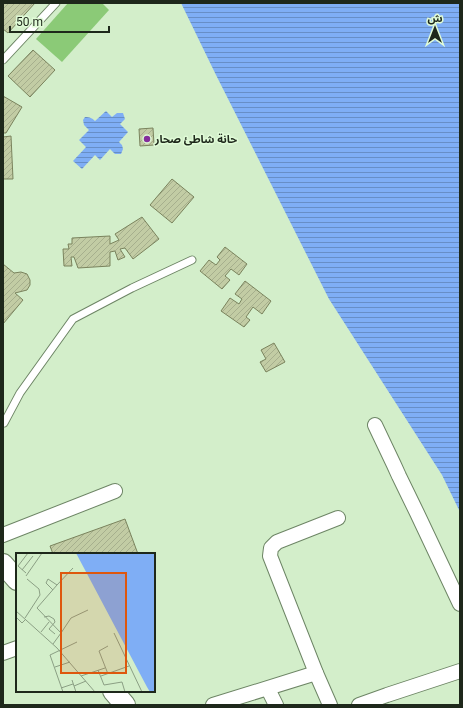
<svg xmlns="http://www.w3.org/2000/svg" width="463" height="708" viewBox="0 0 463 708" font-family="Roboto,'Noto Sans Arabic',sans-serif">
  <defs>
    <pattern id="water-rules" width="6" height="5" patternUnits="userSpaceOnUse"><rect width="6" height="5" fill="#7faef5"/><path d="M0 2.5h6" fill="none" stroke="#678ec6"/></pattern>
    <pattern id="building-hatch" width="6" height="6" patternUnits="userSpaceOnUse"><rect width="6" height="6" fill="#c2cca4"/><path d="M-1 1l2-2M0 6l6-6M5 7l2-2" fill="none" stroke="#a6af8d"/></pattern>
  </defs>
  <rect width="100%" height="100%" fill="#d3eeca"/>
  <!-- garden -->
  <polygon fill="#8bca77" points="68,3 102,3 109,10 62,62 36,39"/>
  <!-- water -->
  <g fill="url(#water-rules)">
    <polygon points="181,3 460,3 460,512 442,475 329,299 216,75"/>
    <path d="M106 111 112 117 117 113H123L125 119 120 124 128 132 119 142 122 145 123 149 121 154H115L110 149 100 160 95 155 82 169 73 161 86 147 79 140 89 130 84 125 83 120 85 117C90 117 92 118 95 121Z"/>
  </g>
  <!-- building -->
  <g fill="url(#building-hatch)" stroke="#7a835d">
    <polygon points="3,3 35,3 8,33 3,29"/>
    <polygon points="33,50 55,70 30,97 8,76"/>
    <polygon points="3,96 22,107 6,133 3,133"/>
    <polygon points="153,128 154,145 140,146 139,129"/>
    <polygon points="11,136 13,179 3,179 3,137"/>
    <polygon points="172,179 194,197 172,223 150,205"/>
    <polygon points="142,217 159,239 133,259 125,248 120,249 125,257 118,260 115,251 110,252 110,266 78,268 74,257 71,257 72,266 64,266 63,249 69,249 68,244 72,244 72,238 110,236 110,244 119,240 115,234"/>
    <polygon points="225,247 247,264 239,275 231,269 225,276 230,280 222,289 200,271 209,260 216,265 220,260 217,257"/>
    <polygon points="3,264 14,273 21,272 27,274 30,280 30,285 27,290 15,293 23,300 3,324"/>
    <polygon points="245,281 271,301 262,314 253,307 246,317 250,320 244,327 221,311 230,298 239,304 242,299 235,294"/>
    <polygon points="274,343 285,362 266,372 260,362 266,359 261,350"/>
    <polygon points="125,519 138,554 53,554 50,546"/>
  </g>
  <g fill="none" stroke-linecap="round" stroke-linejoin="round">
    <!-- service casing -->
    <g stroke="#6d8565" stroke-width="9">
      <g id="service">
        <polyline points="3,60 56,3"/>
        <polyline points="3,422 4,423 20,393 73,319 132,288 192,260"/>
      </g>
    </g>
    <!-- minor casing -->
    <g stroke="#6d8565" stroke-width="16">
      <g id="minor">
        <polyline points="375,425 394,465 399,476 417,513 460,604"/>
        <polyline points="3,535 115,491"/>
        <polyline points="3,653 17,648"/>
        <polyline points="268,689 276,705"/>
        <polyline points="213,705 316,673"/>
        <polyline points="330,705 316,673 270,556 271,548 277,542 338,518"/>
        <polyline points="359,705 387,695 460,671"/>
      </g>
    </g>
    <!-- secondary casing -->
    <g stroke="#6d8565" stroke-width="22">
      <g id="secondary">
        <polyline points="3,564 17,580"/>
        <polyline points="113,691 125,705"/>
      </g>
    </g>
    <!-- service -->
    <use href="#service" stroke="#fff" stroke-width="7"/>
    <!-- minor -->
    <use href="#minor" stroke="#fff" stroke-width="14"/>
    <!-- secondary -->
    <use href="#secondary" stroke="#fff" stroke-width="20"/>
  </g>
  <!-- markers -->
  <circle fill="#852e9c" stroke="#e0fbd7" stroke-width="1.5" cx="147" cy="139" r="4"/>
  <g text-anchor="middle" stroke-width="3" stroke-linejoin="round" paint-order="stroke">
    <!-- poi labels -->
    <g font-size="11" font-weight="bold" fill="#1e281b" stroke="#e0fbd7" text-anchor="start">
      <text x="155" y="143">حانة شاطئ صحار</text>
    </g>
  </g>
  <!-- overview -->
  <g transform="translate(16 553)">
    <rect width="139" height="139" fill="#d3eeca"/>
    <path d="M60 0H139V139H134L131 134Z" fill="#7faef5"/>
    <path fill="none" stroke="#8b9f84" stroke-width="1" d="M6 17 17 3M10 20 2 13 12 0M10 23 26 0M41 32 57 15M37 37 30 30 32 26 41 32 21 55 45 80 55 65 72 57M0 58 41 95 79 139M0 64 6 70 10 66M28 64 33 63 38 66 39 69 33 76 39 81M9 65 24 42 23 36 11 26M25 79 33 69M98 80 126 139M37 91 45 80M39 114 54 109M82 117 88 132 106 129 109 139M92 121 83 98 92 93M65 123 89 115M85 123 113 113M56 127 60 139M58 133 70 128M45 135 57 131M47 139 34 102 61 89"/>
    <path fill="#de570d" fill-opacity="0.15" stroke="#de570d" stroke-width="2" d="M45 20H110V120H45Z"/>
    <rect width="139" height="139" fill="none" stroke="#1e281b" stroke-width="2"/>
  </g>
  <!-- border -->
  <rect width="463" height="708" fill="none" stroke="#1e281b" stroke-width="8"/>
  <!-- north arrow -->
  <g transform="translate(435 28)" stroke="#e0fbd7" stroke-width="3" paint-order="stroke">
  <path d="M0-3L7 15L0 10L-7 15Z" fill="#1e281b"/>
  <text y="-6" font-size="11" font-weight="bold" text-anchor="middle" fill="#1e281b">ش</text>
  </g>
  <!-- scale -->
  <path d="M10 26v6h99v-6" fill="none" stroke="#1e281b" stroke-width="2"/>
  <text x="16" y="26" font-size="12" fill="#1e281b" stroke="#e0fbd7" stroke-width="3" paint-order="stroke">50 m</text>
</svg>
